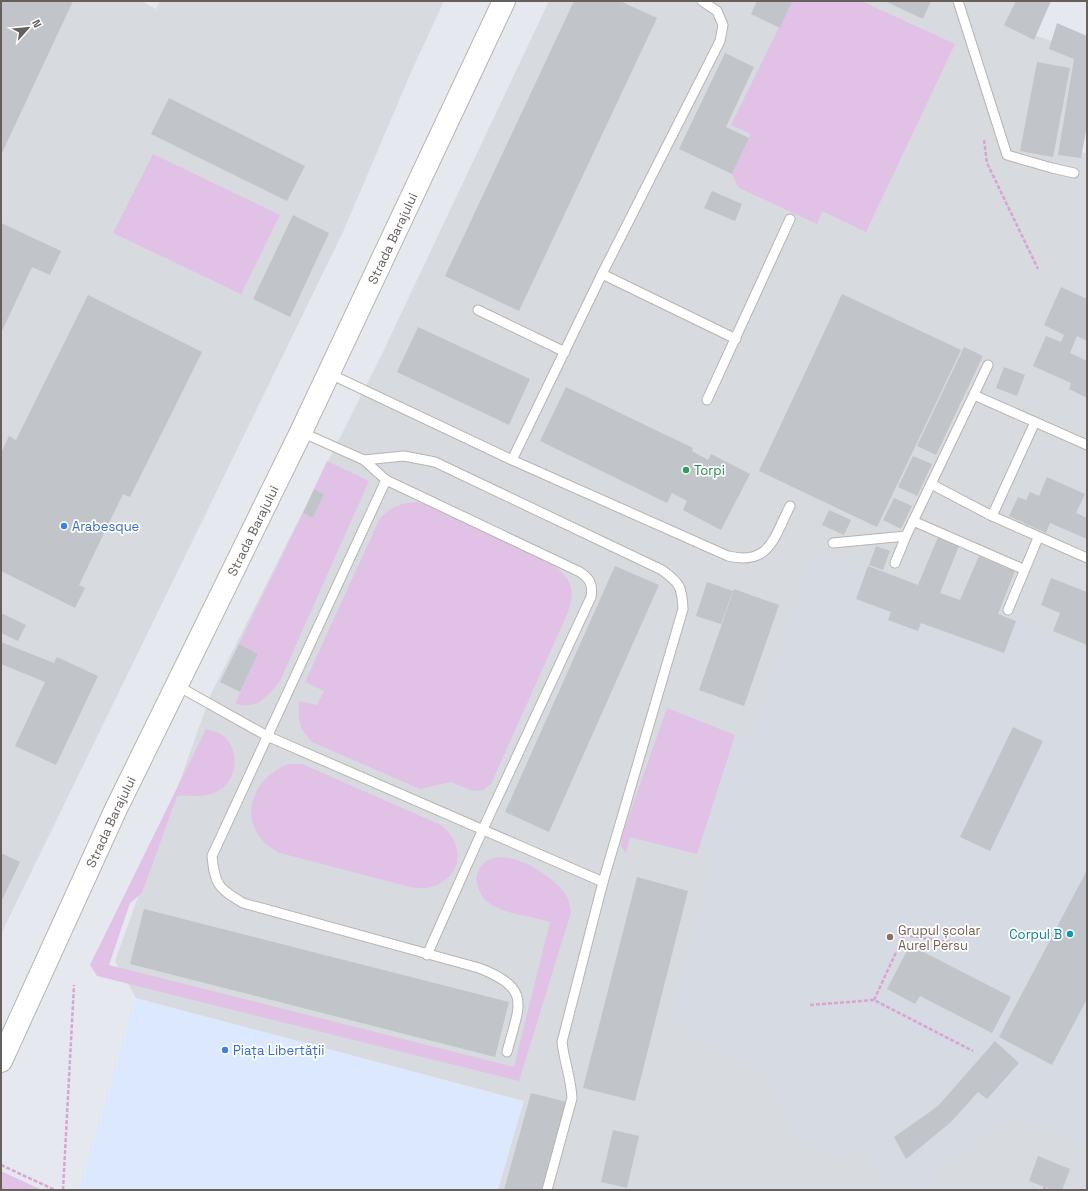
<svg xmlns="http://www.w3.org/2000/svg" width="1088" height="1191" viewBox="0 0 1088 1191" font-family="'Space Grotesk',sans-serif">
  <rect width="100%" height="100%" fill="#e5e9ef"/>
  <!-- commercial -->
  <polygon fill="#dbe8fe" points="136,998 525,1102 498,1190 86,1190 80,1188"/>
  <!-- industrial -->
  <g fill="#d7dade">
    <polygon points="1,1 141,1 156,9 160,1 444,1 412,70 343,232 1,934"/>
    <polygon points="549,1 1021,1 1009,26 1082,52 1066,151 1087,153 1087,1190 498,1190 524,1101 136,998 115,961 211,694 382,354"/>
  </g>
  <!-- education -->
  <polygon fill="#d6dae2" points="813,551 867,569 868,566 1016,621 1087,649 1087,1147 1012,1118 935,1175 928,1190 888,1190 865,1149 832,1158 797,1143 770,1078 670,1022 714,852 699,847 735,735 751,742"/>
  <!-- green -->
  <g fill="#e2c1e7">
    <polygon points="792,1 861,1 955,44 866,232 822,211 817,224 739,188 732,174 751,134 731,125"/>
    <polygon points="153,154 280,215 241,294 113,233"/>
    <path d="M327 461 369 481 279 683C264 699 259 709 235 704L258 654 239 644 303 513 313 518 324 494 314 489Z"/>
    <path d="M417 502 428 505 554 566C573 581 575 590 568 612L495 775 491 784 483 790 473 791 451 782 420 789 312 742C298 727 298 720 299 701L317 705 324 691 305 682 380 518C391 507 401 503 417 502Z"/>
    <path d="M667 708 735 735 697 854 630 837 626 853C619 847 621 842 623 833Z"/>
    <path d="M206 729C210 730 217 732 221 734 242 749 238 784 214 793 202 798 190 795 177 796L142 893 130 903 109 965 514 1067 550 922C532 916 509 915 492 905 484 900 480 894 478 886 475 879 477 872 481 866 501 841 553 875 566 895 569 899 570 907 571 912L519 1081 97 976 90 965Z"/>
    <path d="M289 764H302L441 825C466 845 463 877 431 887 425 889 417 888 410 887L280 853C235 831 246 780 289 764Z"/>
    <polygon points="1,1171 42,1190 1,1190"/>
  </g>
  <!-- building -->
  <g fill="#c1c5ca">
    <polygon points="1,1 73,1 1,155"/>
    <polygon points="574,1 620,1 657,18 519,311 445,276"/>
    <polygon points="757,1 792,1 780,28 751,14"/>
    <polygon points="885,1 931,1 923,19"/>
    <polygon points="1016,1 1051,1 1034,40 1004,25"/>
    <polygon points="1057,23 1087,36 1087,126 1081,158 1058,155 1074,59 1049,49"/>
    <polygon points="725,53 754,67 726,127 749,138 732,174 679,149"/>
    <polygon points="1037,62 1070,68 1053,157 1020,151"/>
    <polygon points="169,98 305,166 287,201 151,134"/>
    <polygon points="712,191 742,204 735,221 704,208"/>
    <polygon points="293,215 329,233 290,317 253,299"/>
    <polygon points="1,223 61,251 50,275 32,267 1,333"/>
    <polygon points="1061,287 1087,299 1087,341 1077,336 1070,353 1087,361 1087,398 1069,389 1071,383 1033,366 1046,336 1061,342 1064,335 1044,325"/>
    <polygon points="842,294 961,350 877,527 759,471"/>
    <polygon points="88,295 202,352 130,497 123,494 79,585 85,588 75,608 1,571 1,453 9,436 16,440"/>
    <polygon points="418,327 530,379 509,425 397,372"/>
    <polygon points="964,347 983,356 936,455 917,446"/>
    <polygon points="1004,367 1025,375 1017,396 996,388"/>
    <polygon points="566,387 693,448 692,451 708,460 711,454 750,474 721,530 683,510 687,501 672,493 667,503 540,441"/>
    <polygon points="913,456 932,464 917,496 898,487"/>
    <polygon points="1047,477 1085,494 1076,513 1087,518 1087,539 1050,523 1046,533 1009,516 1018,497 1026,500 1030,492 1039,496"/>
    <polygon points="314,489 324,494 313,518 303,513"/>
    <polygon points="894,498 912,506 901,529 883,520"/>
    <polygon points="829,510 851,520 844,535 822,525"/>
    <polygon points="938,537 959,546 940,593 960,600 979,556 1015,571 998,614 1016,621 1004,653 921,623 918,631 888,620 891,612 856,599 868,566 918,585"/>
    <polygon points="876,546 890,551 883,570 869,565"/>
    <polygon points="615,566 659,585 549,832 505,812"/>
    <polygon points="1051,578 1087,592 1087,645 1053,631 1060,613 1041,605"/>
    <polygon points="707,582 733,591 721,624 696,616"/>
    <polygon points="734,589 779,605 744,706 699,690"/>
    <polygon points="1,613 26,625 18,641 1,633"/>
    <polygon points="1,642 54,663 57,657 98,676 56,765 15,746 45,682 1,664"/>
    <polygon points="239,644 258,654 240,692 220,682"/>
    <polygon points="1013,727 1043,741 990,851 960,837"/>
    <polygon points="1,853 20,862 1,902"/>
    <polygon points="1087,870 1087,999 1052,1065 999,1037"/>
    <polygon points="637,877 688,891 635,1101 583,1088"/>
    <polygon points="144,909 509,1002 495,1057 130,964"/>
    <polygon points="910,945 1011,997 992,1033 920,996 915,1004 887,989"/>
    <polygon points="995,1041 1019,1063 987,1099 978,1092 951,1122 906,1159 894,1137 938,1106"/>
    <polygon points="531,1093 567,1102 542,1190 504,1190"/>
    <polygon points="613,1130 639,1136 627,1188 601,1182"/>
    <polygon points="1038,1156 1070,1169 1062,1190 1052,1190 1029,1181"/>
  </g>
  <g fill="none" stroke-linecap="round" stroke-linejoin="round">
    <!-- lane casing -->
    <g stroke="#b8b4b0" stroke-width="11">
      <g id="lane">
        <polyline points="958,1 1007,155 1052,168 1074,173"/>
        <polyline points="602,274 736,339"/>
        <polyline points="478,310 565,352"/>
        <path d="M328 373 512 460 728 556C770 566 774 537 790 506"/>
        <polyline points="974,395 1087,445"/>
        <polyline points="707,400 790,219"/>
        <path d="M301 432 364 460 386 480 580 572C590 579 593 584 591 597L483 829 427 955"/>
        <path d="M364 460 404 456 435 462 662 570C680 583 682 587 683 609L603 882 562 1042C564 1061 571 1078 572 1098L547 1190"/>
        <polyline points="512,460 602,274 720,41 723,25 717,11 702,1"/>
        <path d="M386 480 212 856C215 885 218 888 243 903L479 968C533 989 519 1005 507 1052"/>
        <polyline points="931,484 992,516 1087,558"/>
        <polyline points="992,516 1035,422"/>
        <polyline points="913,521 1023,569"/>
        <polyline points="833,543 906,536"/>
        <polyline points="895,563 906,536 988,365"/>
        <polyline points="1008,610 1038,538"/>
        <polyline points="176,685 267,736 603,882"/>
      </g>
    </g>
    <!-- secondary casing -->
    <g stroke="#b8b4af" stroke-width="24">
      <g id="secondary">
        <path id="s1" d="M1 1061 115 811 301 432 504 1"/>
      </g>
    </g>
    <!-- path -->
    <g stroke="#d9a4d3" stroke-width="2.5" stroke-dasharray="4 2" stroke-linecap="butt">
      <polyline points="984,140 987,163 1038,269"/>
      <polyline points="874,1000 904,935 958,943"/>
      <polyline points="810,1005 874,1000 973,1051"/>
      <polyline points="1,1165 55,1190"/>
      <polyline points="63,1190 74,985"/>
      <polyline points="1044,1190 1045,1187"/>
    </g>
    <!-- lane -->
    <use href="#lane" stroke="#fff" stroke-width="9"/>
    <!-- secondary -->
    <use href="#secondary" stroke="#fff" stroke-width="22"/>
  </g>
  <!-- markers -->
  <circle fill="#2e9e5b" stroke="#fff" stroke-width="1.5" cx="686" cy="470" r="4"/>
  <g fill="#3f7fe0" stroke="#fff" stroke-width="1.5">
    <circle cx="64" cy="526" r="4"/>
    <circle cx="225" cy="1050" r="4"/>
  </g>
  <circle fill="#0f9aa8" stroke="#fff" stroke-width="1.5" cx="1070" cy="934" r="4"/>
  <circle fill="#8d6e63" stroke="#fff" stroke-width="1.5" cx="890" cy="937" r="4"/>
  <g text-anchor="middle" stroke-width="3.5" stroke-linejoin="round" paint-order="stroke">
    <!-- street labels -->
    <g font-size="13" fill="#66605d" stroke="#fff">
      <text dy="5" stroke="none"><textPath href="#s1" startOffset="911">Strada Barajului</textPath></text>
      <text dy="5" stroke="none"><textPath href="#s1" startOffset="587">Strada Barajului</textPath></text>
      <text dy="5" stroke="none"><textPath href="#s1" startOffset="263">Strada Barajului</textPath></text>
    </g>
    <!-- leisure labels -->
    <g font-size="13" fill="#27864d" stroke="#fff" text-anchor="start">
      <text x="694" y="475">Torpi</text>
    </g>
    <!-- shop labels -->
    <g font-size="13" fill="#366cbe" stroke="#fff" text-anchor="start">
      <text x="72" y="531">Arabesque</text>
      <text x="233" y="1055">Piața Libertății</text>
    </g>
    <!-- education labels -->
    <g font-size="13" fill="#785e54" stroke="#fff" text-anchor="start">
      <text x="898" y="935">Grupul școlar<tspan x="898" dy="15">Aurel Persu</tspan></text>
    </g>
    <!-- culture labels -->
    <g font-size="13" fill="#0d838f" stroke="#fff" text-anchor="end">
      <text x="1062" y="939">Corpul B</text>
    </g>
  </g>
  <!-- border -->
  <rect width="1088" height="1191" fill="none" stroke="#66605d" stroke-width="4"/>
  <!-- north arrow -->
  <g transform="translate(28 28) rotate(63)" stroke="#ffffff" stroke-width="3" paint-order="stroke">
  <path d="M0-3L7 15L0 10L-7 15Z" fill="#66605d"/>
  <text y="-6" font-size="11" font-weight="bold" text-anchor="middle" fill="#66605d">N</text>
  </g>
</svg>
